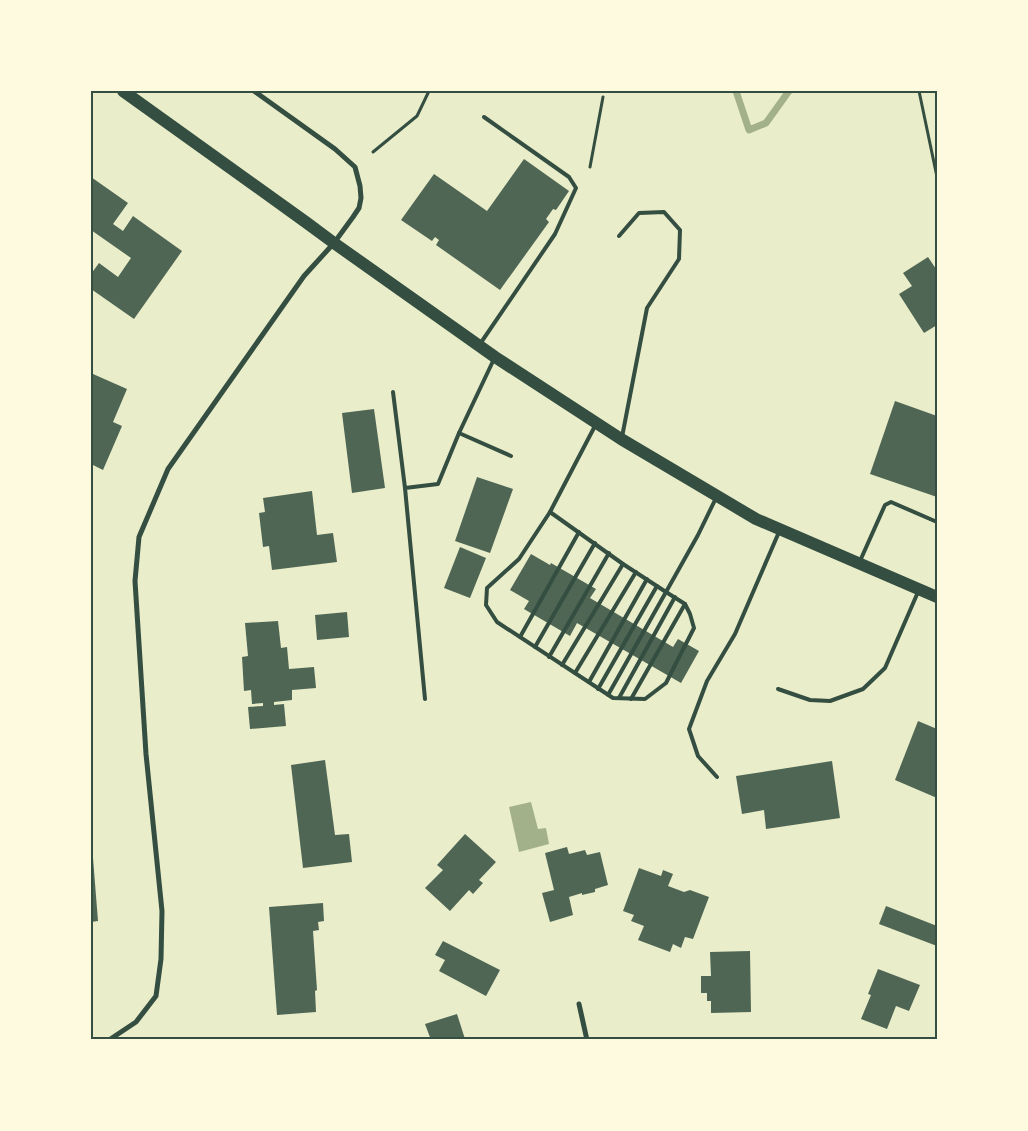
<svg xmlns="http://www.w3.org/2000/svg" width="1028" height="1131" viewBox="0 0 1028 1131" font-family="Jost,sans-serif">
  <rect width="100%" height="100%" fill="#e9edc9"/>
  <!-- water -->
  <polygon fill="#a3b18a" points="531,802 538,829 546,828 549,844 519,852 509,807"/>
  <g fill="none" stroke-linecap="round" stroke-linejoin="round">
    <!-- stream -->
    <polyline stroke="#a3b18a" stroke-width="7" points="736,91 749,130 766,123 789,91"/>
  </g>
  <!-- building -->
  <g fill="#4f6655">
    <polygon points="524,159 569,191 556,210 553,209 546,219 549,222 500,290 436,245 439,240 435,237 432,241 401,220 434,174 487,211"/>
    <polygon points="91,177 128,203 113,224 123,231 133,216 182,251 134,319 91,289 91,274 99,263 118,277 131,258 91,230"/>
    <polygon points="928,257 936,269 937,269 937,325 924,333 899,294 912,286 903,273"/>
    <polygon points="93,374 127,389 113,422 122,426 103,470 91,464 91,379"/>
    <polygon points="895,401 937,416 937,497 870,474"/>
    <polygon points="374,409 385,488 352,493 342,413"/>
    <polygon points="477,477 513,489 490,553 455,541"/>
    <polygon points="312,491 317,535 333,533 337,562 272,570 269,546 263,547 259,513 265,512 263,498"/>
    <polygon points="460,547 486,558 470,598 444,588"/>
    <polygon points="531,554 550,565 551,563 596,589 590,598 673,647 678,639 699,651 681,683 577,623 570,636 524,609 529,601 510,590"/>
    <polygon points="347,612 349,637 317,640 315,615"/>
    <polygon points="278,621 281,648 287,647 289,669 314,667 316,688 292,690 292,700 274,702 274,705 284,704 286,726 250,729 248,707 263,706 263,703 252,704 251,690 244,691 242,657 248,656 245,623"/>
    <polygon points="918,721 937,729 937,798 895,780"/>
    <polygon points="325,760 335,835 349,834 352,862 303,868 291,765"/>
    <polygon points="832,761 840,818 766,829 764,810 742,814 736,776"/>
    <polygon points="465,834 496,862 479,880 483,883 473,894 469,890 450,911 425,888 443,870 437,865"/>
    <polygon points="567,847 569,854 585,850 587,855 600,852 608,885 595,889 595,892 582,895 582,893 569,897 573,915 550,922 542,893 554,890 545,853"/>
    <polygon points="91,858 93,858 98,921 91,922"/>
    <polygon points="639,868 661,876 663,870 673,874 668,886 684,892 690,890 709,897 693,939 685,937 681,948 673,944 670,952 638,940 644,926 631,921 634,915 623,911"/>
    <polygon points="323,903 324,921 318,922 319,930 313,931 317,990 315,991 316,1012 277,1015 269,907"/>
    <polygon points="886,906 937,926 937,946 879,924"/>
    <polygon points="443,941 500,970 486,996 439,971 445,960 435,955"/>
    <polygon points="750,951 751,1012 711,1013 711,1001 707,1001 707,993 701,993 701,976 711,976 710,952"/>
    <polygon points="878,969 920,985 909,1011 896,1006 887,1029 861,1019 871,995 868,994"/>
    <polygon points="457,1014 465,1039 462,1040 431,1040 425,1024"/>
  </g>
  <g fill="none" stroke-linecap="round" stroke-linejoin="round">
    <!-- path -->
    <g stroke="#344e41" stroke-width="3">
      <polyline points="919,91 937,177"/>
      <polyline points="373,152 417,116 429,91"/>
      <polyline points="590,167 603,97"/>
    </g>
    <!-- service -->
    <g stroke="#344e41" stroke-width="4">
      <polyline points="619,236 639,213 664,212 680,230 679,259 647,308 622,437"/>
      <polyline points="480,344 555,234 576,188 569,177 484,117"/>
      <polyline points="494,359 459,433 511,456"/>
      <polyline points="393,392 405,488"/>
      <polyline points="596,424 550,512 623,564 666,592 698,535 716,498"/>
      <polyline points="550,512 519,559 487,588 486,605 497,622 613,698 645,699 666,683 669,677 694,628 690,614 685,604 666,592 608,695"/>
      <polyline points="860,561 885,505 891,502 937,522"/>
      <polyline points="520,637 579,532"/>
      <polyline points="535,647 595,543"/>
      <polyline points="549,657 609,553"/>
      <polyline points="562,665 623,564"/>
      <polyline points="575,673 636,572"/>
      <polyline points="589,682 647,579"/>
      <polyline points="598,689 657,586"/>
      <polyline points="778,689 810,700 830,701 863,689 885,668 918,592"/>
      <polyline points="619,698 675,597"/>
      <polyline points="425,699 405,488 438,484 459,433"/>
      <polyline points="631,699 685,604"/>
      <polyline points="717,777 698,756 689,729 707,681 735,634 779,532"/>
    </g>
    <!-- minor -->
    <g stroke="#344e41" stroke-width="5">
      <polyline points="579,1004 587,1040"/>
      <polyline points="109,1040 136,1022 156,996 161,959 162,911 146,754 135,581 139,537 168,469 304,276 334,243 353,217 359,208 361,198 360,186 355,167 335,149 254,91"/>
    </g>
    <!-- primary -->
    <polyline stroke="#344e41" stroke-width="12" points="123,91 307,223 334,243 495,357 621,439 756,519 937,597"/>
  </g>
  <!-- border -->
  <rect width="1028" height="1131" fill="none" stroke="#fefae0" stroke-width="185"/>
  <rect x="92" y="92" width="844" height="946" fill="none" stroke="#344e41" stroke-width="2"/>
</svg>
